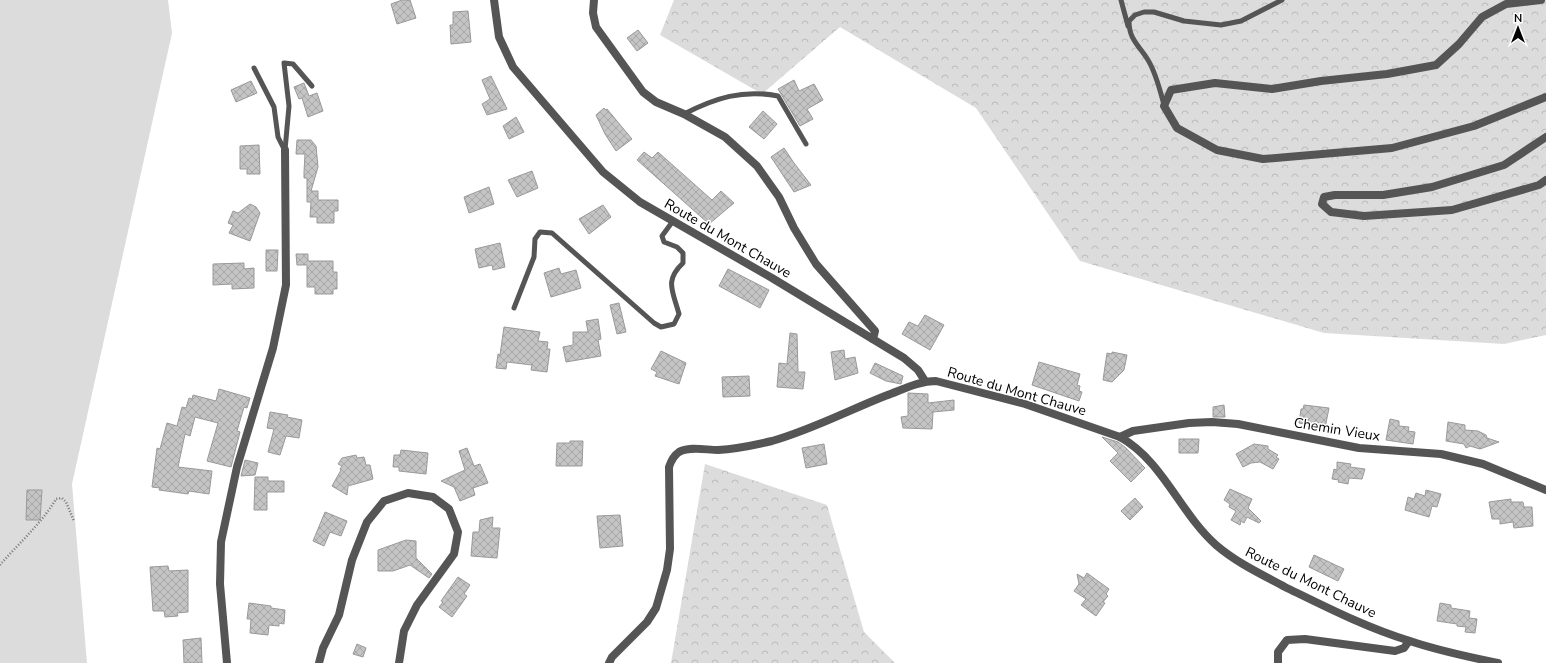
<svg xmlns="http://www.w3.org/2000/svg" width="1546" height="663" viewBox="0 0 1546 663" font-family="'Nunito Sans',sans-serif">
  <defs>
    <pattern id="forest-crowns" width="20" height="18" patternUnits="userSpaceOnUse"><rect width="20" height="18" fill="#dcdcdc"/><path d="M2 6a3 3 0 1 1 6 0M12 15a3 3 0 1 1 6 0" fill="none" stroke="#bbb"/></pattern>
    <pattern id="building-cross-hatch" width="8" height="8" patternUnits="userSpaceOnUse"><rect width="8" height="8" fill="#c4c4c4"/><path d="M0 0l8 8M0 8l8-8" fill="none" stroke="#a7a7a7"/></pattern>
  </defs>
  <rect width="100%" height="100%" fill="#fff"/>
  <!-- green -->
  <polygon fill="#dcdcdc" points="0,0 168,0 172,33 72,484 87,663 0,663"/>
  <!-- forest -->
  <g fill="url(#forest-crowns)">
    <polygon points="674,0 1546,0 1546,335 1504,344 1324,333 1080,261 976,108 840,27 762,94 660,35"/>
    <polygon points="705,464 827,505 864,632 895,663 671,663"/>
  </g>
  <!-- building -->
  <g fill="url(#building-cross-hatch)" stroke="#999">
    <polygon points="402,0 410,0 416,18 397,24 391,4"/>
    <polygon points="468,11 471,42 451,44 450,25 453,25 453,12"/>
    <polygon points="638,30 648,43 637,51 627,38"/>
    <polygon points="491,76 507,109 487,115 482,104 490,99 482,80"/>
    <polygon points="794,80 799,91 814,84 823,100 807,109 813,119 800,126 778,89"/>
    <polygon points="251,81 257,93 236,102 231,90"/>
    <polygon points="304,83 309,96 317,93 323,111 308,117 302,98 299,99 294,87"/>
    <polygon points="604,108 605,110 607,109 632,139 616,151 605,134 596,115"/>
    <polygon points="763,111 777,124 764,139 749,127"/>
    <polygon points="516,117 524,132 509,139 503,126"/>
    <polygon points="297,140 311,140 316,146 318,167 311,191 318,191 318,200 338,200 338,211 334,211 334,223 317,223 317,217 310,217 311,202 307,202 307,178 304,178 304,172 305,154 296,154"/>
    <polygon points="259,145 260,174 247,174 247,169 240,169 240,146"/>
    <polygon points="784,148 794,163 811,185 794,192 771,157"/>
    <polygon points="644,152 652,158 658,152 712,200 721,191 734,203 709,224 637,160"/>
    <polygon points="532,171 538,188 517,197 508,180"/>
    <polygon points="489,187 494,204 469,213 464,197"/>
    <polygon points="250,204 256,207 260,213 250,241 229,233 233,225 228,223 233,211 238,213"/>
    <polygon points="603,205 611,217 589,234 579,219"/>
    <polygon points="500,243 505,267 493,270 492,265 479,268 475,249"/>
    <polygon points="266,250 278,250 277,271 266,271"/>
    <polygon points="296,254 308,254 308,261 333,261 333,272 337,272 337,289 333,289 333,294 315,294 315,287 307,287 307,265 297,265"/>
    <polygon points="244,263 244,269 254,268 254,288 232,289 232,284 213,285 213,264"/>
    <polygon points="559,268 561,274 576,270 581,288 551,297 544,273"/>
    <polygon points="728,269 769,290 760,308 719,286"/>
    <polygon points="619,303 626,332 617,334 610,305"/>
    <polygon points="925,315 944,325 930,350 902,334 909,322 918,326"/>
    <polygon points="598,319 601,339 598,340 601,356 566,362 563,347 573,345 573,332 588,332 586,321"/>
    <polygon points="504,327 540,332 538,341 548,342 547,349 550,349 547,372 531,370 532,365 507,362 506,369 496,368 498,354 500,355"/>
    <polygon points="790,333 797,334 798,372 805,372 803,389 777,387 779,363 787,364"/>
    <polygon points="844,350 845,359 855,357 858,373 835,380 831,352"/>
    <polygon points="661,351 686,363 679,384 655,376 657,372 651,369"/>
    <polygon points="1112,352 1127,355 1124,370 1112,382 1103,380 1107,353 1112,354"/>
    <polygon points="1039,362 1080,374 1077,385 1080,386 1079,391 1082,392 1079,401 1032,385"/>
    <polygon points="875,363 903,376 901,384 886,381 870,373"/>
    <polygon points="749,376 750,396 723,397 722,377"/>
    <polygon points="219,389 250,398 247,408 244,407 237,431 240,432 231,467 207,461 218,423 195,417 190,436 185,434 178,467 212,471 209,494 189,491 188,494 159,490 160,488 152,487 157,448 160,449 167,423 177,426 182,407 186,408 189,398 192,399 193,395 216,401"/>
    <polygon points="908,393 928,394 928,403 954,400 954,410 933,412 932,429 903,428 901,417 908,416"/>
    <polygon points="1224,405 1225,417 1213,417 1213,407"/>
    <polygon points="1304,405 1329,408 1325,428 1299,423 1301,409 1303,409"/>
    <polygon points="270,412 288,415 287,417 302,420 299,438 286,436 280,455 268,452 274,429 267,428"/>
    <polygon points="1390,419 1399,421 1399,426 1409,427 1408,431 1415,432 1413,444 1386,440"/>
    <polygon points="1448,422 1465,425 1465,430 1478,431 1486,435 1487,438 1499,442 1480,449 1470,446 1466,448 1464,444 1446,441"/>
    <polygon points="1102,437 1118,442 1126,448 1145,468 1131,482 1110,461 1118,453"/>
    <polygon points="1179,439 1199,439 1198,453 1179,453"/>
    <polygon points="570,441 583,441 582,466 556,466 557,443 570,443"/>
    <polygon points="824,444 827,464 806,468 802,448"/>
    <polygon points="1254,444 1268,446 1268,449 1278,455 1276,457 1279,459 1273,469 1260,462 1251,463 1243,467 1236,454"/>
    <polygon points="467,448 474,466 480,464 488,483 473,488 475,495 460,501 454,487 441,481 465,470 459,451"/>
    <polygon points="401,450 428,453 426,474 399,471 399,467 393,467 394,455 400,455"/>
    <polygon points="356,455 357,458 364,457 366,465 370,465 373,479 348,486 347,495 332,486 341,470 340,469 342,466 338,464 342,458"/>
    <polygon points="245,460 258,463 255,475 241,476"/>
    <polygon points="1337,462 1351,464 1350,467 1365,469 1362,479 1349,478 1348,484 1338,482 1339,480 1332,479 1334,469 1337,470"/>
    <polygon points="255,477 268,477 268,481 284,481 284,492 267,492 267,510 254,510"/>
    <polygon points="1230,489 1252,499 1248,508 1261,521 1259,523 1247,517 1244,523 1241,521 1240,525 1231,520 1236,511 1229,507 1230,504 1224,500"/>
    <polygon points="27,490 42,490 40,520 26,520"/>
    <polygon points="1426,490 1441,494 1437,507 1432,506 1429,517 1405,510 1408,497 1414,499 1416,493 1425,496"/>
    <polygon points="1135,498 1143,507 1130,520 1121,511"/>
    <polygon points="1511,499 1511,502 1523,502 1524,507 1532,507 1533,526 1514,528 1513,522 1500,524 1500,519 1492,519 1489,502"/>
    <polygon points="325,512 347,521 341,536 330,532 324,546 313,541"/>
    <polygon points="620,515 623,546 600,548 597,516"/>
    <polygon points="493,517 492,528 500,528 497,558 471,556 473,532 479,532 480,520"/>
    <polygon points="406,540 416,541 416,558 432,574 429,578 410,565 393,571 378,571 378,550"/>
    <polygon points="1314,555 1344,569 1338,581 1309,567"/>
    <polygon points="168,566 169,571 188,570 188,612 177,613 178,616 165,617 164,611 153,611 150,567"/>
    <polygon points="1087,573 1109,589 1106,594 1108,596 1103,602 1105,603 1096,616 1081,605 1086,599 1074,591 1079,584 1077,574 1084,578"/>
    <polygon points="458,577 470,585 464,594 467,596 452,617 439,607 443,602 441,601"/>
    <polygon points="249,603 271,606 271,608 285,610 284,624 279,623 279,626 269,625 268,635 250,633 251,619 247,619"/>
    <polygon points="1440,603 1451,605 1451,608 1470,611 1469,618 1477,619 1475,633 1465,632 1466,627 1457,626 1457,624 1437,621"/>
    <polygon points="201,638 202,663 184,663 183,640"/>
    <polygon points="357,644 366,648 363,657 353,654"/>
  </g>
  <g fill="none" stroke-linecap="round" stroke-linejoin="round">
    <!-- path -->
    <path stroke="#777" stroke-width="2.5" stroke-dasharray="1 2" stroke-linecap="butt" d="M0 565C18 544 42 523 56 499L62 498 66 502 74 521"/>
    <!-- service -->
    <g stroke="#555" stroke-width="5">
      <polyline points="1121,0 1128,26"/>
      <polyline points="254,68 274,107 278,137 284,149"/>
      <path d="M1164 105C1160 90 1156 73 1148 60 1139 45 1129 40 1129 21L1135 15 1144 12H1154L1184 21 1221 25 1241 21 1282 0"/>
      <path d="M684 114C715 98 743 89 778 96L806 144"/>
      <polyline points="285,150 289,106 284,63 293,64 312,86"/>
      <path d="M514 308 534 257 535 239 540 232 552 233 654 323 661 327 674 324 679 314C673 291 664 281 683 263V253L677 247 664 242 662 236 673 221"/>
    </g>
    <!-- minor -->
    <g stroke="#555" stroke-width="8">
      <polyline points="594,0 593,13 596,27 643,92 656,102 684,114 725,137 757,166 779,197 794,228 816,264 875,331 873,339"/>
      <polyline points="1120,437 1133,431 1189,423 1212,422 1238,424 1359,448 1441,454 1483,464 1546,490"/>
      <polyline points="227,663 220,584 221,542 237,467 273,348 286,285 285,150"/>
      <polyline points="319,663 323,648 339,615 352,560 367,522 384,501 408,493 433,497 449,509 458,532 454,554 417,605 404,631 399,663"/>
      <polyline points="1278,663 1278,652 1287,640 1305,639 1395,651 1404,648 1409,641"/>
    </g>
    <!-- tertiary -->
    <g stroke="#555" stroke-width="8">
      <polyline points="494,0 499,37 513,67 603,172 640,202 772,278 904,358 918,370 925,381"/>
      <polyline points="1541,0 1506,4 1482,17 1459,44 1436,65 1387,74 1321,81 1272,89 1215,83 1171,90 1164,106 1177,128 1217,150 1263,159 1392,148 1474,126 1546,97"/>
      <polyline points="1546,137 1504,165 1432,187 1383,195 1335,195 1324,197 1322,204 1331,212 1364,216 1452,210 1539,185 1546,180"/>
      <path d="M609 663 612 657 647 622 656 608 667 570 670 549 669 467C671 461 673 456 679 452 689 446 706 450 718 450 735 449 755 445 772 441 811 430 847 411 885 396 902 390 918 381 936 381L1025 404 1120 437C1163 461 1180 513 1216 545 1237 563 1261 574 1285 587 1326 607 1367 628 1410 641 1439 651 1469 657 1498 663"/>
    </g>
  </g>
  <g text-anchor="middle" stroke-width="3" stroke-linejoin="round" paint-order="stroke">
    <!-- street labels -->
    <g font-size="14" fill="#000" stroke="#fff">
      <text transform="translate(728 238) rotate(30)" y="5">Route du Mont Chauve</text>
      <text transform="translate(1017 391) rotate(16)" y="5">Route du Mont Chauve</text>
      <text transform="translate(1337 429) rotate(9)" y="5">Chemin Vieux</text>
      <text transform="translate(1311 582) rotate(26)" y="5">Route du Mont Chauve</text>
    </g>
  </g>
  <!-- north arrow -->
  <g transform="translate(1518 28)" stroke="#ffffff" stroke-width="3" paint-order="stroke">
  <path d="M0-3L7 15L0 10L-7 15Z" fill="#000000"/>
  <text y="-6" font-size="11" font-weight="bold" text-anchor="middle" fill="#000000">N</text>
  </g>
</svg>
